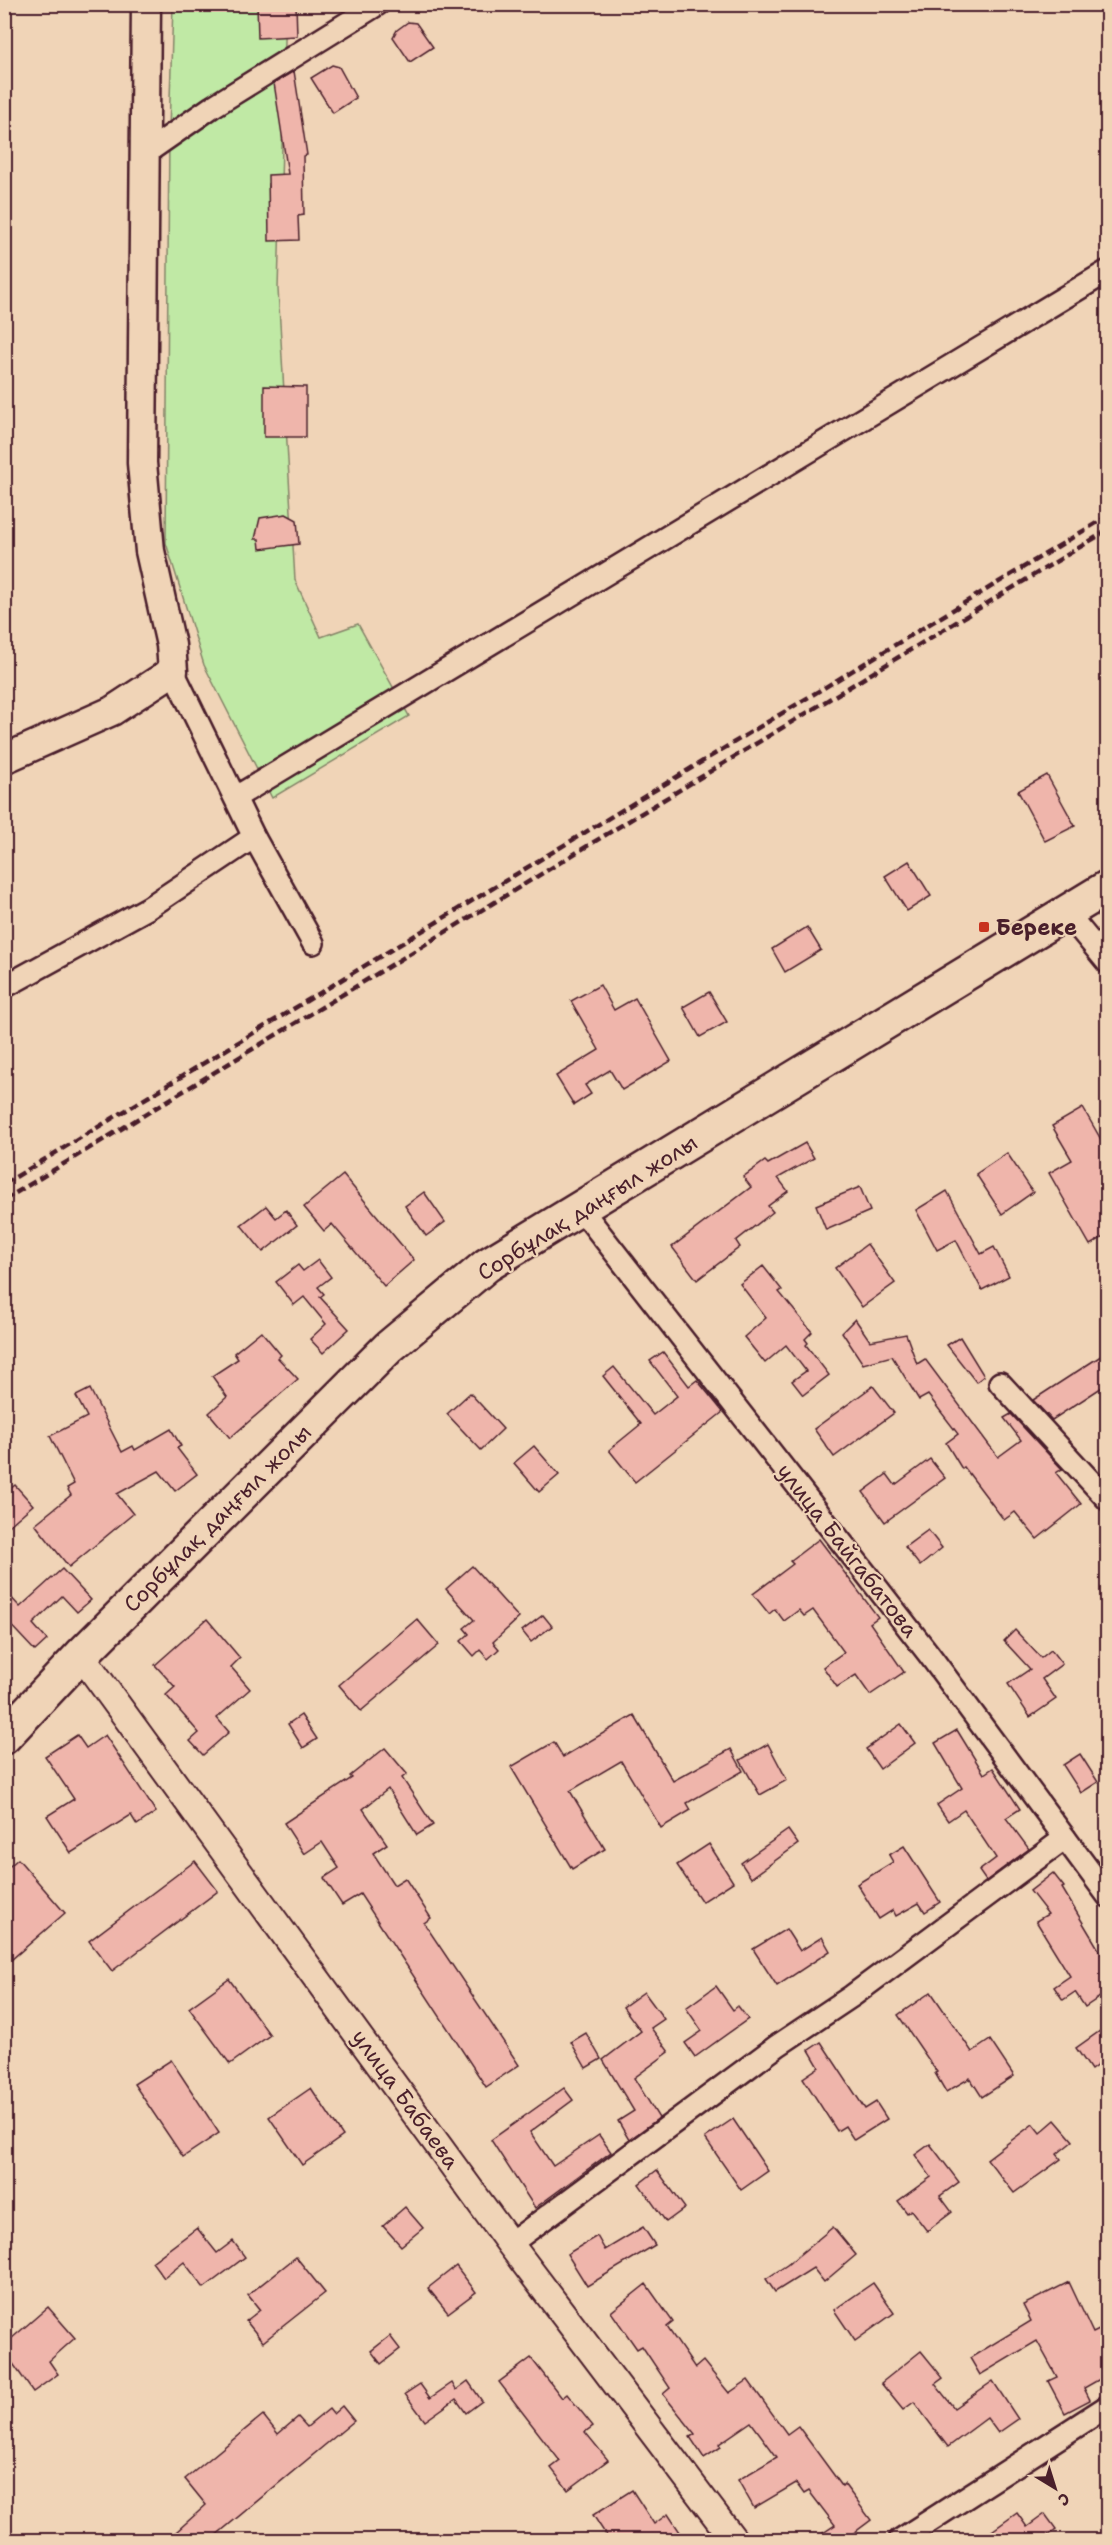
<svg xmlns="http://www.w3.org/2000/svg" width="1112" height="2545" viewBox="0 0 1112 2545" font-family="'Shantell Sans',sans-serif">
  <rect width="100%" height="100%" fill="#f0d4b7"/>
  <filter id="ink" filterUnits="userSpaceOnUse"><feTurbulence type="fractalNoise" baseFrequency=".0167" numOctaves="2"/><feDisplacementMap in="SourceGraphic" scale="12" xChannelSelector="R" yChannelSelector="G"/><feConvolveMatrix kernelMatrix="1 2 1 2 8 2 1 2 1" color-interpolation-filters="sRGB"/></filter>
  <g filter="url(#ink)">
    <!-- green -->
    <polygon fill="#c0e9a5" stroke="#858468" stroke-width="1.5" points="173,5 286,5 278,289 295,580 321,637 358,624 409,716 272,798 204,665 166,543 169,131"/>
    <!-- building -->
    <g fill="#efb5ab" stroke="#4a1f2b" stroke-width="1.5">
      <polygon points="257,4 296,4 297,36 258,38"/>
      <polygon points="408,22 416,23 433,47 410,62 393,37 397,30"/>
      <polygon points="332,65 339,67 356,98 333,113 311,78"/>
      <polygon points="294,71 307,155 303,156 304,215 298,216 299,240 269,241 268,175 288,174 274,83"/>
      <polygon points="264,386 306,387 306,437 264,437"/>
      <polygon points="286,514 297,520 299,544 260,549 259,539 255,539 260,518"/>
      <polygon points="1047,775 1075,826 1045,841 1018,791"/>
      <polygon points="909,861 931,896 907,911 885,876"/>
      <polygon points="807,927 821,950 785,972 772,949"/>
      <polygon points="600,985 614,1010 635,998 671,1061 622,1090 610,1070 585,1085 591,1094 574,1105 556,1076 599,1050 571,1001"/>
      <polygon points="709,992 727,1022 700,1037 683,1007"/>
      <polygon points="1083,1108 1107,1150 1107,1235 1090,1245 1049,1173 1072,1160 1052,1126"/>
      <polygon points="805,1143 814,1158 778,1178 788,1191 768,1206 773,1212 736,1241 740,1247 697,1280 672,1247 751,1187 743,1177 765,1161 768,1164"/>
      <polygon points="1007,1153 1033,1192 1002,1214 976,1174"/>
      <polygon points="343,1175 414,1260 384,1286 332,1224 324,1231 304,1207"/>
      <polygon points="860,1187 870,1211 826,1230 816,1205"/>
      <polygon points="947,1191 981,1254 994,1247 1009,1276 982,1290 956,1240 937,1250 916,1210"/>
      <polygon points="424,1192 445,1222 426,1236 405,1206"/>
      <polygon points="266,1206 276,1218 286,1210 297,1225 263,1252 241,1225"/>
      <polygon points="867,1244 895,1283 862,1307 835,1268"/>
      <polygon points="318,1260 331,1277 318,1287 324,1294 320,1297 349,1329 323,1353 310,1339 326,1324 304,1297 294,1305 276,1282 298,1265 303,1271"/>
      <polygon points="763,1266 782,1290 779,1292 812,1332 805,1339 808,1343 806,1345 829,1375 803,1395 792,1381 806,1371 786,1345 765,1363 744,1337 766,1318 740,1284"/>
      <polygon points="855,1319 870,1341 906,1334 917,1364 925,1359 998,1457 1021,1440 1004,1418 1011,1414 1062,1469 1056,1473 1081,1504 1037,1539 1015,1512 1004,1520 964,1467 962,1469 946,1443 958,1434 928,1395 919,1400 892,1356 863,1364 842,1332"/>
      <polygon points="261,1331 281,1355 278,1358 298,1379 230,1438 209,1413 227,1397 212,1376 238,1359 234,1353"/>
      <polygon points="960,1337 984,1376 976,1382 947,1345"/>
      <polygon points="663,1352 689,1386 697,1380 723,1412 635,1482 609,1450 641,1424 603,1376 614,1367 653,1415 677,1396 650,1361"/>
      <polygon points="1107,1352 1107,1384 1052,1420 1033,1400"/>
      <polygon points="873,1386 894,1413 834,1457 814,1429"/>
      <polygon points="90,1389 122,1452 133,1446 135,1450 171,1429 181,1446 177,1448 197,1474 175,1491 159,1471 117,1494 133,1514 69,1567 35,1524 71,1495 67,1488 74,1484 50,1436 87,1417 76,1396"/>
      <polygon points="470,1393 503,1429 481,1450 447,1414"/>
      <polygon points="534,1446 559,1475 539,1492 514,1463"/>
      <polygon points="930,1459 945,1478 885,1522 863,1492 887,1474 895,1485"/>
      <polygon points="15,1485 33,1505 4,1530 4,1494"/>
      <polygon points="928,1530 942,1548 920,1566 905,1547"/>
      <polygon points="819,1539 878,1617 870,1623 904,1672 870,1695 856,1675 837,1687 823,1667 844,1652 813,1610 804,1616 799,1610 784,1621 775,1609 769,1614 753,1594 793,1564 790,1561"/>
      <polygon points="472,1566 519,1618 493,1642 499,1649 488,1659 480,1650 474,1656 461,1641 469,1634 464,1628 474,1620 446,1589"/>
      <polygon points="62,1569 91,1600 77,1612 62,1596 33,1624 47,1640 35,1651 4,1618 4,1590 20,1607"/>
      <polygon points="543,1615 552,1626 531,1642 522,1631"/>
      <polygon points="207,1619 240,1658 231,1667 250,1689 217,1718 229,1732 203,1755 190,1741 199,1733 166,1695 175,1687 155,1665"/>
      <polygon points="417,1619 439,1645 361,1711 339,1685"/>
      <polygon points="1015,1630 1041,1658 1051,1650 1062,1664 1042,1679 1056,1699 1030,1717 1008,1684 1030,1669 1004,1641"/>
      <polygon points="301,1715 317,1739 303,1748 288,1724"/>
      <polygon points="634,1715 673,1781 731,1749 743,1771 687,1803 691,1810 661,1828 621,1761 570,1791 605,1849 572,1869 511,1767 554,1742 563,1757"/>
      <polygon points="901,1724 915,1743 880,1769 866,1749"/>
      <polygon points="957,1730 984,1774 993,1768 1020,1809 1006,1818 1029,1849 986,1881 979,1871 996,1858 964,1810 948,1821 937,1805 962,1788 935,1743"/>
      <polygon points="77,1735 86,1748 105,1735 156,1812 137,1825 131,1815 71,1853 47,1816 74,1799 45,1756"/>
      <polygon points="768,1744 787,1780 760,1795 740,1760"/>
      <polygon points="385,1748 407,1774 402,1778 433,1825 417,1835 388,1789 363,1809 387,1844 373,1853 394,1885 405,1878 431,1918 424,1923 519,2065 486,2087 360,1894 342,1905 324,1878 339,1868 322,1842 304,1854 284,1823 352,1778 350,1776"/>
      <polygon points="1080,1754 1098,1782 1081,1793 1063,1765"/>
      <polygon points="788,1830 798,1844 751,1878 741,1863"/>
      <polygon points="709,1844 733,1882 702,1902 677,1865"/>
      <polygon points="904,1846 940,1902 925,1912 919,1903 896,1916 893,1910 879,1919 857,1884 893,1862 889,1855"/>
      <polygon points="18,1859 65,1913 4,1966 4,1871"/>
      <polygon points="195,1861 218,1891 112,1971 89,1941"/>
      <polygon points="1053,1873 1064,1887 1062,1888 1107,1963 1107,1992 1085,2007 1075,1992 1063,2000 1054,1987 1070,1976 1036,1921 1048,1914 1030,1891"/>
      <polygon points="786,1929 800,1951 822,1937 830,1951 777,1986 753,1949"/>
      <polygon points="229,1979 270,2035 230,2064 189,2008"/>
      <polygon points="716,1986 733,2010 738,2006 748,2019 695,2057 685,2043 702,2031 686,2008"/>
      <polygon points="644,1992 664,2019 651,2028 669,2052 634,2078 659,2118 629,2140 618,2121 634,2111 603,2060 641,2031 623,2007"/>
      <polygon points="931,1992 972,2052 990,2040 1014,2076 982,2097 970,2078 946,2092 935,2073 937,2072 898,2015"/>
      <polygon points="1107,2026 1107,2058 1091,2070 1076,2048"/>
      <polygon points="586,2033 601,2059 586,2068 571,2042"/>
      <polygon points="821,2042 865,2109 876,2102 887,2119 854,2140 845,2126 837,2131 803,2078 819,2067 809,2050"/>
      <polygon points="171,2060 219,2133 183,2157 134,2084"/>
      <polygon points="311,2088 343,2136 302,2165 269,2117"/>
      <polygon points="564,2088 573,2100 530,2132 553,2166 599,2135 611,2152 535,2208 491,2140"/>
      <polygon points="733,2119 768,2171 741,2190 705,2138"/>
      <polygon points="1055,2120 1073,2141 1057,2154 1061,2159 1014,2193 987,2159 1033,2124 1040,2133"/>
      <polygon points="930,2144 959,2182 940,2196 952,2212 927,2231 911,2210 907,2213 898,2201 931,2177 915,2155"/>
      <polygon points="657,2170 685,2208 666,2222 639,2184"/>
      <polygon points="405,2207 423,2228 401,2246 383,2226"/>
      <polygon points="643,2227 655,2245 587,2286 567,2254 597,2236 605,2250"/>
      <polygon points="833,2227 856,2255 824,2282 813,2268 775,2292 766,2279 787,2265"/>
      <polygon points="197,2228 217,2253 233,2241 245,2257 204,2288 184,2262 164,2278 152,2262"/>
      <polygon points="296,2257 325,2293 263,2342 246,2321 260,2310 248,2295"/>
      <polygon points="456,2266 476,2292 448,2313 428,2288"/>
      <polygon points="1069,2282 1093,2333 1107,2326 1107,2375 1084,2388 1090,2400 1065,2413 1048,2381 1057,2377 1037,2341 980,2375 970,2358 1031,2321 1023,2305"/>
      <polygon points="873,2283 894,2313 855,2341 834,2310"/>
      <polygon points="646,2284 673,2322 667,2327 695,2368 703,2361 729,2393 748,2380 787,2434 798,2426 842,2486 844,2484 871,2520 843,2541 811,2541 835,2525 809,2491 804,2494 796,2483 754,2508 738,2480 777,2457 751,2422 719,2444 721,2447 704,2458 690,2437 695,2434 663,2394 670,2388 642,2346 637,2349 611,2312"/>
      <polygon points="48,2307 75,2338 49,2361 58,2374 33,2392 4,2351 4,2345"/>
      <polygon points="390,2336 400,2349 381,2364 371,2351"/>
      <polygon points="921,2351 943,2378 935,2384 954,2408 993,2381 1018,2419 998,2433 987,2418 948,2447 914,2402 903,2410 881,2383"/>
      <polygon points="531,2358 562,2398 567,2394 593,2426 585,2432 608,2460 568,2490 551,2468 560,2461 499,2382"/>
      <polygon points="468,2381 482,2401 466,2413 456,2399 425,2421 405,2394 420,2384 430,2398 452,2383 456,2390"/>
      <polygon points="342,2406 354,2421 209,2541 166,2541 206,2505 185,2479 263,2415 278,2434 298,2417 307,2427 329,2409 333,2414"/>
      <polygon points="632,2490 654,2524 668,2514 686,2541 610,2541 593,2515"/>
      <polygon points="1017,2513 1027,2527 1045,2514 1056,2529 1040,2541 978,2541"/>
    </g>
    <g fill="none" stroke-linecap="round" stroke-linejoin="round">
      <!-- minor casing -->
      <g stroke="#4a1f2b" stroke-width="26">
        <g id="minor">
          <polyline points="143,155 212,107 378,4"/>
          <polyline points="173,671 254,837 313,943"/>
          <polyline points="236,797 1108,271"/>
          <polyline points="1066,912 1108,963"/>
          <polyline points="4,987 148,908 254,837"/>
          <polyline points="581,1209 928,1653 1108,1896"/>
          <polyline points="1000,1383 1108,1500"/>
          <polyline points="510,2244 777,2046 852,1996 1065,1838"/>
          <polyline points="900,2540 1108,2406"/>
        </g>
      </g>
      <!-- tertiary casing -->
      <g stroke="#4a1f2b" stroke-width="30">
        <polyline id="tertiary" points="81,1655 510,2244 734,2540"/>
      </g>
      <!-- secondary casing -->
      <g stroke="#4a1f2b" stroke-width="33">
        <polyline id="secondary" points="4,759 112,711 173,671 171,645 150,551 142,463 146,4"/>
      </g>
      <!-- primary casing -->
      <g stroke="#4a1f2b" stroke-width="38">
        <polyline id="primary" points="4,1737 81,1655 389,1347 487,1265 1108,887"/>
      </g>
      <!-- minor -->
      <use href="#minor" stroke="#f0d4b7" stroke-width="21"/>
      <!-- tertiary -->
      <use href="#tertiary" stroke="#f0d4b7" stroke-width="26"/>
      <!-- secondary -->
      <use href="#secondary" stroke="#f0d4b7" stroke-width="28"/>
      <!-- primary -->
      <use href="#primary" stroke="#f0d4b7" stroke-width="33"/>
      <!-- rail -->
      <g stroke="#4a1f2b" stroke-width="4.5" stroke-dasharray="9 4.5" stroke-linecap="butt">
        <polyline points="4,1184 1108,516"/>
        <polyline points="4,1200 1108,530"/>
      </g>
    </g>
  </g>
  <!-- markers -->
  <rect fill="#c8321e" stroke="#f0d4b7" stroke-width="2" x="978" y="921" width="12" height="12" rx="3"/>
  <g text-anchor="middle" stroke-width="4.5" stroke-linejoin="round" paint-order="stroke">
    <!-- poi labels -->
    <g font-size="22" font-weight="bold" fill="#4a1f2b" stroke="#f0d4b7" text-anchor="start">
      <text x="996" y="935">Береке</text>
    </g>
    <!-- street labels -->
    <g font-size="22" fill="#4a1f2b" stroke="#f0d4b7">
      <text transform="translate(587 1207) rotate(-32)" y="8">Сорбұлақ даңғыл жолы</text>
      <text transform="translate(217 1518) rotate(-45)" y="8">Сорбұлақ даңғыл жолы</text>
      <text transform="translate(848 1550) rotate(52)" y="8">улица Байгабатова</text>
      <text transform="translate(406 2099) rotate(54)" y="8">улица Бабаева</text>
    </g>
  </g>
  <!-- margin -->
  <rect width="1112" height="2545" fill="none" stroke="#f0d4b7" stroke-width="24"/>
  <rect x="12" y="12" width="1088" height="2521" fill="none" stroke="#4a1f2b" stroke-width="2" filter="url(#ink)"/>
  <!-- north arrow -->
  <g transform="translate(1055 2488) rotate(142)" stroke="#f0d4b7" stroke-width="4.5" paint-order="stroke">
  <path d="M0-4.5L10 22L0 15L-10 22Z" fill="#4a1f2b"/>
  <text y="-9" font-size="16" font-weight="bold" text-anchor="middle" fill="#4a1f2b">С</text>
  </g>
</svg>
